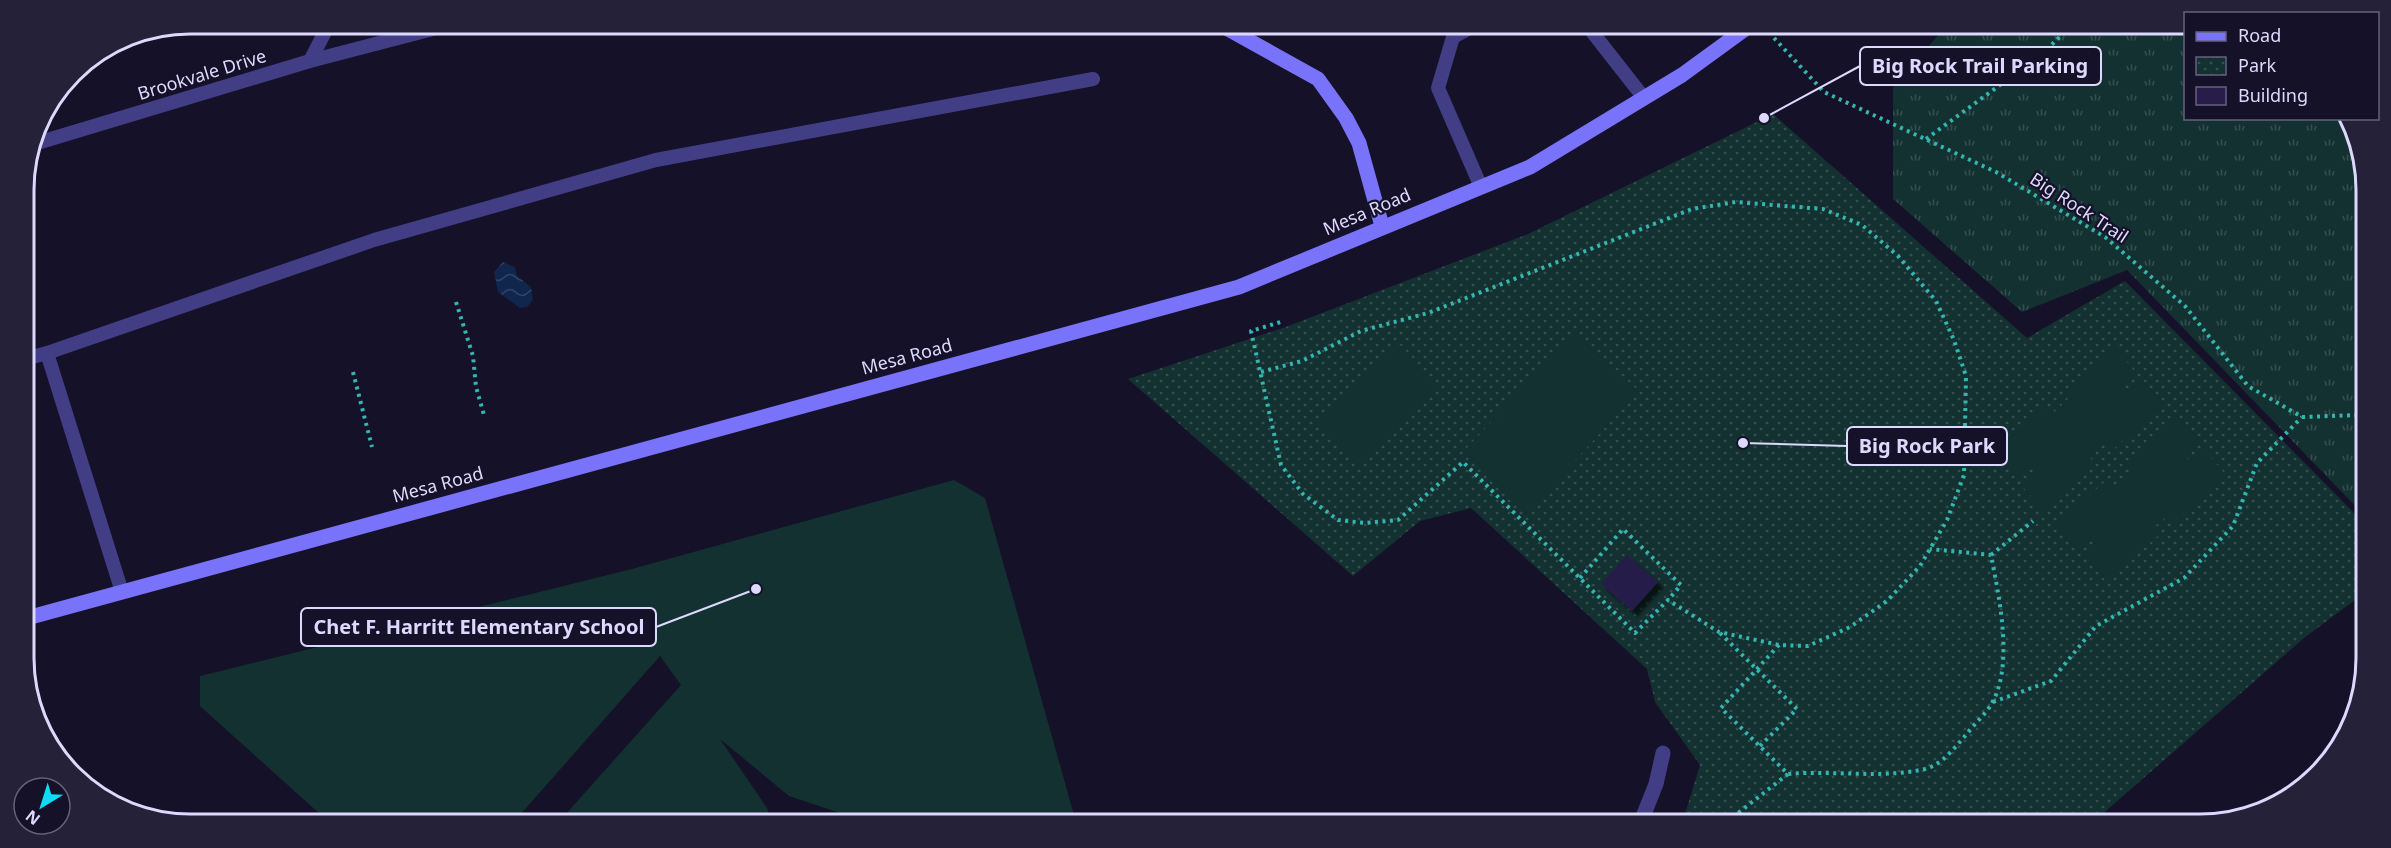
<svg xmlns="http://www.w3.org/2000/svg" width="2391" height="848" viewBox="0 0 2391 848" font-family="'Noto Sans',sans-serif">
  <defs>
    <pattern id="grass-tufts" width="24" height="20" patternUnits="userSpaceOnUse" patternTransform="scale(1.5)"><rect width="24" height="20" fill="#143131"/><path d="M3 7l-1-3M5 7V3M7 7l1-3M15 17l-1-3M17 17v-4M19 17l1-3" fill="none" stroke="#364e50"/></pattern>
    <pattern id="park-dots" width="8" height="8" patternUnits="userSpaceOnUse" patternTransform="scale(1.5)"><rect width="8" height="8" fill="#143131"/><path d="M2 2h.1M6 6h.1" fill="none" stroke="#364e50" stroke-width="1.8" stroke-linecap="round"/></pattern>
    <pattern id="water-waves" width="16" height="10" patternUnits="userSpaceOnUse" patternTransform="scale(1.5)"><rect width="16" height="10" fill="#10264c"/><path d="M0 5q4-4 8 0t8 0" fill="none" stroke="#324567"/></pattern>
    <filter id="shadow"><feDropShadow dx="5.5" dy="5.5" stdDeviation="1.5" flood-color="#0009"/></filter>
  </defs>
  <rect width="100%" height="100%" fill="#151128"/>
  <!-- grass -->
  <polygon fill="url(#grass-tufts)" points="1948,24 2185,24 2186,118 2343,119 2366,168 2367,518 2127,270 2022,312 1893,199 1893,87"/>
  <!-- park -->
  <polygon fill="url(#park-dots)" points="1773,114 2027,338 2125,281 2367,526 2367,591 2304,638 2091,824 1682,824 1700,765 1655,702 1647,669 1471,508 1420,521 1353,576 1128,379 1283,328 1528,234"/>
  <!-- pitch -->
  <g fill="#143131">
    <polygon points="1574,333 1639,391 1529,510 1464,451"/>
    <polygon points="1400,345 1440,387 1356,464 1317,422"/>
    <polygon points="2115,347 2135,372 2122,384 2129,392 2143,380 2164,404 2112,450 2105,442 2089,456 2095,464 2043,510 2022,486 2036,473 2028,465 2015,477 1994,453 2046,407 2052,414 2068,399 2063,393"/>
    <polygon points="2177,418 2198,442 2184,454 2191,463 2205,451 2226,475 2174,521 2168,515 2152,529 2158,536 2106,581 2085,557 2099,545 2091,536 2077,548 2056,524 2108,479 2115,486 2131,472 2125,464"/>
    <polygon points="954,480 985,498 1074,815 1066,824 873,824 789,796 720,739 767,808 772,824 557,824 681,685 660,656 512,824 331,824 200,706 200,676 632,569"/>
  </g>
  <!-- water -->
  <polygon fill="url(#water-waves)" points="503,262 515,267 517,276 531,287 533,300 527,307 520,308 498,292 494,272"/>
  <!-- building -->
  <polygon fill="#271d48" filter="url(#shadow)" points="1627,555 1658,582 1632,611 1601,584"/>
  <g fill="none" stroke-linecap="round" stroke-linejoin="round">
    <!-- path -->
    <g stroke="#34b6b0" stroke-width="4" stroke-dasharray="3 4.5" stroke-linecap="butt">
      <polyline points="1774,38 1824,92 1996,172 2105,237 2185,306 2248,386 2302,417 2360,415 2366,412"/>
      <polyline points="1926,139 2041,55 2073,24"/>
      <polyline points="456,302 473,356 476,387 484,415"/>
      <polyline points="353,372 372,447"/>
      <polyline points="1261,372 1302,361 1361,331 1428,313 1692,209 1736,202 1823,209 1862,225 1898,256 1936,301 1954,340 1966,376 1964,475 1947,520 1920,566 1887,601 1850,627 1808,646 1779,645 1719,632 1668,600 1635,633 1463,462 1398,520 1365,523 1338,520 1303,494 1281,465 1251,331 1284,321"/>
      <polyline points="1991,555 2033,521"/>
      <polyline points="1580,578 1623,529 1681,585 1668,600"/>
      <polyline points="1720,633 1797,709 1760,746"/>
      <path d="M1779 645 1721 708 1788 774C1832 770 1882 779 1925 769 1943 764 1954 748 1966 735 1974 724 1986 714 1992 703 2014 664 1999 597 1991 555L1930 549"/>
      <polyline points="1993,702 2051,681 2096,626 2184,578 2233,526 2257,463 2302,417"/>
      <polyline points="1671,815 1692,824"/>
      <polyline points="1719,824 1733,817 1788,774"/>
    </g>
    <!-- lane -->
    <g stroke="#413e85" stroke-width="14">
      <polyline points="1477,24 1453,37 1438,88 1481,187"/>
      <polyline points="1586,24 1644,98"/>
      <polyline points="310,61 329,24"/>
      <polyline points="34,144 310,61 452,24"/>
      <polyline points="25,359 47,353"/>
      <polyline points="122,592 47,353 374,240 656,160 1093,79"/>
    </g>
    <!-- street -->
    <polyline stroke="#413e85" stroke-width="15" points="1640,824 1656,784 1663,753"/>
    <!-- secondary -->
    <g stroke="#7873fa" stroke-width="15">
      <polyline points="1219,24 1318,79 1346,118 1359,143 1382,226"/>
      <polyline points="27,618 1239,287 1530,167 1682,75 1752,24"/>
    </g>
  </g>
  <g text-anchor="middle" stroke-width="4.5" stroke-linejoin="round" paint-order="stroke">
    <!-- street labels -->
    <g font-size="18" fill="#ddd9fe" stroke="#151128">
      <text transform="translate(202 75) rotate(-17)" y="6">Brookvale Drive</text>
      <text transform="translate(2079 208) rotate(33)" y="6">Big Rock Trail</text>
      <text transform="translate(1367 212) rotate(-23)" y="6">Mesa Road</text>
      <text transform="translate(907 357) rotate(-15)" y="6">Mesa Road</text>
      <text transform="translate(438 485) rotate(-15)" y="6">Mesa Road</text>
    </g>
  </g>
  <!-- crop -->
  <path d="M0 0H2391V848H0ZM190 34H2200A156 156 0 0 1 2356 190V658A156 156 0 0 1 2200 814H190A156 156 0 0 1 34 658V190A156 156 0 0 1 190 34Z" fill="#252139" fill-rule="evenodd"/>
  <path fill="none" stroke="#ddd9fe" stroke-width="3" d="M190 34H2200A156 156 0 0 1 2356 190V658A156 156 0 0 1 2200 814H190A156 156 0 0 1 34 658V190A156 156 0 0 1 190 34Z"/>
  <!-- callouts -->
  <path fill="none" stroke="#ddd9fe" stroke-width="2" d="M1764 118L1860 66M1743 443L1847 446M756 589L656 627"/>
  <g fill="#ddd9fe" stroke="#151128" stroke-width="2">
    <circle cx="1764" cy="118" r="6"/>
    <circle cx="1743" cy="443" r="6"/>
    <circle cx="756" cy="589" r="6"/>
  </g>
  <g fill="#151128" stroke="#ddd9fe" stroke-width="2">
    <rect x="1860" y="47" width="241" height="38" rx="6"/>
    <rect x="1847" y="427" width="160" height="38" rx="6"/>
    <rect x="301" y="608" width="355" height="38" rx="6"/>
  </g>
  <g font-size="20" text-anchor="middle" font-weight="bold" fill="#ddd9fe">
    <text x="1980" y="73">Big Rock Trail Parking</text>
    <text x="1927" y="453">Big Rock Park</text>
    <text x="479" y="634">Chet F. Harritt Elementary School</text>
  </g>
  <!-- legend -->
  <rect x="2184" y="12" width="195" height="108" fill="#151128" stroke="#65617e" stroke-width="1.5"/>
  <rect x="2196" y="32" width="30" height="9" fill="#7873fa" stroke="#65617e" stroke-width="1.5"/>
  <text x="2238" y="42" font-size="18" fill="#ddd9fe">Road</text>
  <rect x="2196" y="57" width="30" height="18" fill="url(#park-dots)" stroke="#65617e" stroke-width="1.5"/>
  <text x="2238" y="72" font-size="18" fill="#ddd9fe">Park</text>
  <rect x="2196" y="87" width="30" height="18" fill="#271d48" stroke="#65617e" stroke-width="1.5"/>
  <text x="2238" y="102" font-size="18" fill="#ddd9fe">Building</text>
  <!-- north arrow -->
  <g transform="translate(42 806) rotate(218)"><circle r="28" fill="#151128" stroke="#65617e" stroke-width="1.5"/>
  <path d="M0-4.5L10 22L0 15L-10 22Z" fill="#0cddf7"/>
  <text y="-9" font-size="16" font-weight="bold" text-anchor="middle" fill="#ddd9fe">N</text>
  </g>
</svg>
